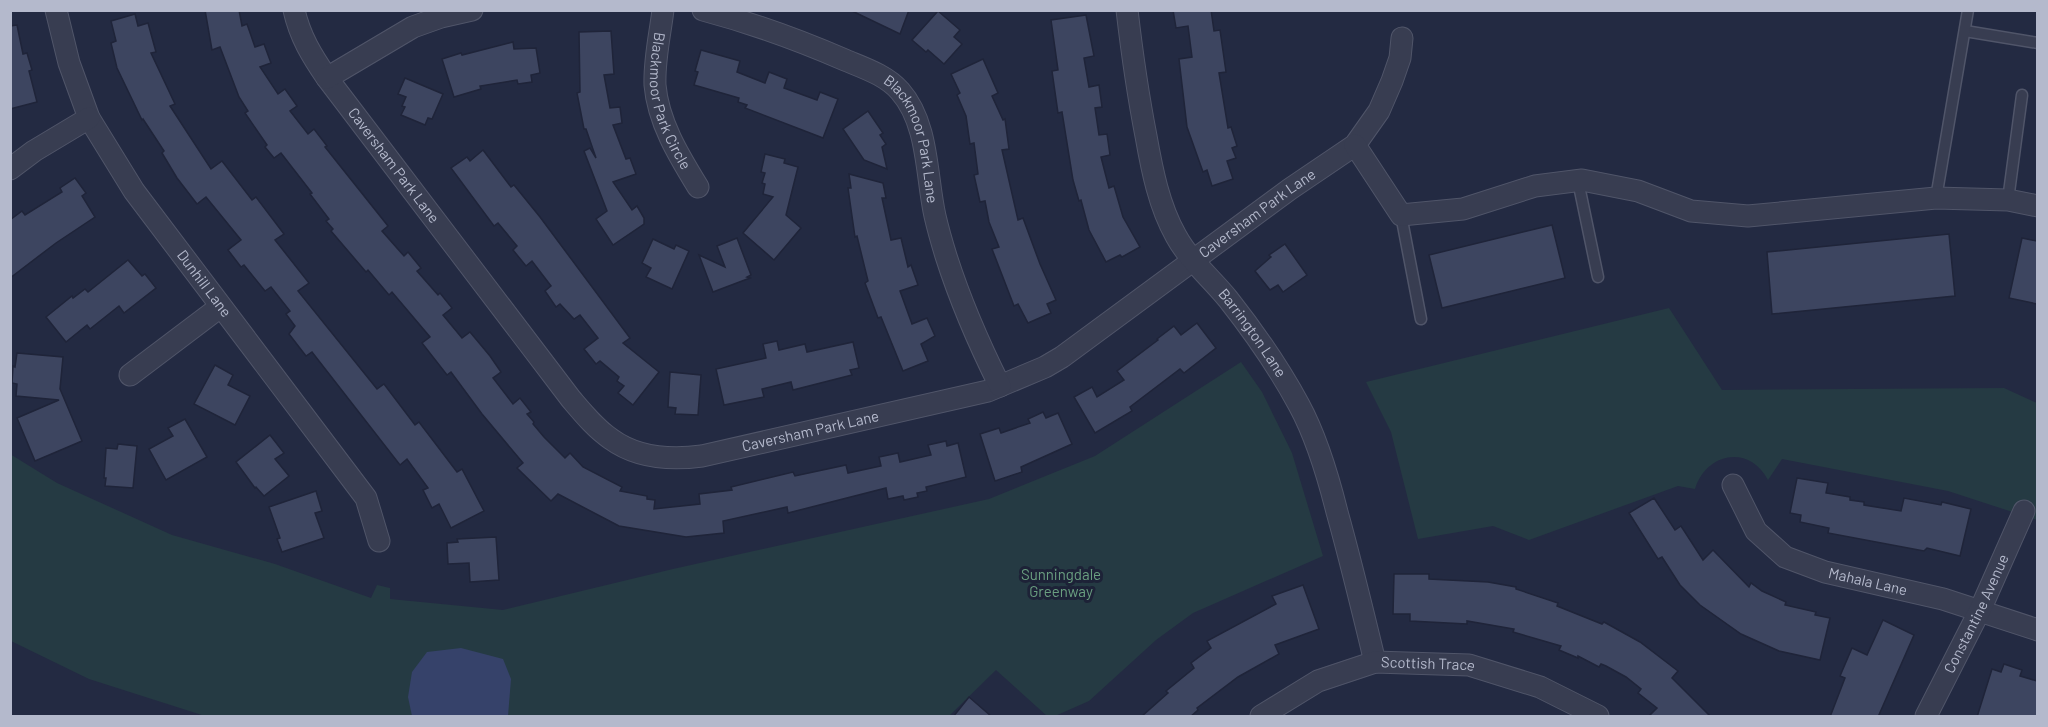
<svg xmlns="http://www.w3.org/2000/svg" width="2048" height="727" viewBox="0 0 2048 727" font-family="Barlow,sans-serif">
  <rect width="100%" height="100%" fill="#232a42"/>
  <!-- green -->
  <g fill="#253a43">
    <path d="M1669 308 1722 390 2004 388 2037 403V520L1948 491 1782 459 1768 480C1749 444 1706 453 1695 489L1678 486 1529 540 1493 526 1418 539 1391 432 1366 382Z"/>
    <polygon points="1241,362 1262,392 1292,453 1323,556 1193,613 1156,640 1089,701 1055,716 1047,716 996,670 949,716 205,716 89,679 11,641 10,454 57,483 172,535 275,564 371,598 377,585 390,588 390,599 503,610 673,569 989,499 1095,456"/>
  </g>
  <!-- water -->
  <polygon fill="#36426a" points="461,648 503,659 511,679 508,716 412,716 408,697 412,672 427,652"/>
  <!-- building -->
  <g fill="#3d4560" stroke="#1f2439" stroke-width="1.5">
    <polygon points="205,10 239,10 242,26 247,24 255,47 264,44 271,63 260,67 278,94 285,89 297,106 290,111 308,134 314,129 327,146 325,147 388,226 382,231 404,256 408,252 421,268 417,271 438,295 440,293 452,308 443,315 462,338 470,332 490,356 501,372 493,378 513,404 520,398 531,412 527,414 534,422 533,424 544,437 565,458 570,453 583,467 622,487 620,491 647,496 647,499 655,500 654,509 700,504 699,494 732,490 731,487 793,472 795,476 846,465 848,473 881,466 879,457 898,453 900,462 931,455 928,445 946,441 947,446 958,443 966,477 926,487 927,491 917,493 918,497 904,500 903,496 888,499 886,488 788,513 787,507 723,521 724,533 686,537 619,526 558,494 551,501 517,468 523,463 482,414 451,372 447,375 422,343 430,337 392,292 389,295 368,270 366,272 331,231 333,229 326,221 329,219 310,194 312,193 281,153 274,158 265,147 267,145 245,113 248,111 239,97 220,47 212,50"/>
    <polygon points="850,10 909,10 900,34"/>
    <polygon points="1173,10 1211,10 1214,31 1220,30 1226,72 1219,73 1228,128 1231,127 1237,146 1232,148 1236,158 1227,161 1233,179 1212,186 1207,170 1203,172 1187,127 1179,59 1192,57 1188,26 1176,28"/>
    <polygon points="938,11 960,30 954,37 962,44 944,64 928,50 926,52 912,40"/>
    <polygon points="135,14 138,26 148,23 156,52 151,53 175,104 170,106 211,169 222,161 252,200 256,197 284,234 275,240 309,283 298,291 377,389 384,384 415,425 419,422 457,472 462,469 484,511 451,528 439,504 432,508 423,490 428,488 407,459 400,465 312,352 306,356 289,334 295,326 286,314 290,311 271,287 265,291 244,265 241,267 228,250 241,240 206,197 197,204 177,178 162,153 164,151 143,119 142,120 117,68 111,43 116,41 111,21"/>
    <polygon points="1086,15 1094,56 1084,58 1089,87 1099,85 1102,107 1095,108 1099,135 1107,134 1110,155 1101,157 1109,188 1114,186 1123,217 1140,247 1122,257 1120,255 1106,262 1089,230 1081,200 1079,201 1073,180 1062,112 1058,113 1052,71 1058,70 1051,20"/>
    <polygon points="17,25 23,54 27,53 32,70 29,71 37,102 10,109 10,26"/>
    <polygon points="611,31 614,74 604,75 610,108 620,107 622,123 613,125 626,159 630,158 636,174 613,182 632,210 637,206 644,218 644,224 613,245 596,219 607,211 584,151 590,148 596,158 586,129 584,129 577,93 580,92 579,32"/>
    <polygon points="513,42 514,49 536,48 540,73 531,75 532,82 518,84 517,80 480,86 481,89 454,97 442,59 461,53 462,55"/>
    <polygon points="701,50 740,61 737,72 765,83 769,72 787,79 784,88 817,100 820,92 838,99 823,138 745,108 747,105 738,102 739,98 694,85 698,72 695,71"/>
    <polygon points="983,59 998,93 992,96 1003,120 1005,119 1009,149 1002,150 1018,220 1023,218 1040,264 1056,300 1047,304 1051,313 1028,323 1018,304 1014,306 992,249 999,247 989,222 985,201 980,202 974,175 978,174 974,143 970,144 966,116 957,95 960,93 951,74"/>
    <polygon points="405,78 443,94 432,119 428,118 425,125 401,115 405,107 402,106 406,97 398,94"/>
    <polygon points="868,111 883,133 880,135 886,144 882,147 887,169 864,160 843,129"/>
    <polygon points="483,150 511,187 514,185 540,217 630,338 623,343 659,372 633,405 618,393 624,386 617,381 619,377 600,361 596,364 584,349 598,338 580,315 574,319 560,304 556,307 545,291 551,286 532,261 526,266 513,250 517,246 498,223 494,226 451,168 467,157 470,161"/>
    <polygon points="765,154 785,159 784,163 798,167 786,215 801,228 774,260 743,233 773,197 763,194 765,184 762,183 765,173 761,172"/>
    <polygon points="849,174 883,183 886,198 882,198 891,240 901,238 908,267 911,265 918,285 900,291 912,324 927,318 935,336 921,344 928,361 903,371 881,317 878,318 865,283 868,281 857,236 855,237 848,188 851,188"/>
    <polygon points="75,178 86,193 82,196 95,217 56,243 10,278 10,220 22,211 25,215 62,192 60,188"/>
    <polygon points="1552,225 1565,278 1442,308 1429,255"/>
    <polygon points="1949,234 1955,296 1772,314 1767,252"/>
    <polygon points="737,238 751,275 747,277 750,278 713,292 699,255 725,267 717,246"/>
    <polygon points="2022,238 2037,241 2037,304 2009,298"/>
    <polygon points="653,239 674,249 676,245 689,251 672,289 646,277 651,268 642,263"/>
    <polygon points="1285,244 1307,275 1283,292 1278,285 1270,290 1255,271 1271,257 1269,255"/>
    <polygon points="128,260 142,276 145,274 156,288 124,313 119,306 90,329 87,325 66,342 46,317 72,296 73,298 85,289 88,292"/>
    <polygon points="1197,323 1216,348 1184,373 1180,369 1130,407 1132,411 1095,433 1074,397 1092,387 1097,397 1124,380 1117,371 1158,340 1157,339 1174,326 1181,335"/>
    <polygon points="777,341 779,350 805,344 807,352 853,342 859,368 850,370 852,375 793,390 791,382 762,389 764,397 724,405 716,369 766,358 763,344"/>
    <polygon points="17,353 63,357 60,389 82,441 35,461 17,418 59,400 16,396 17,384 12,383 13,366 15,367"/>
    <polygon points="215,365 233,375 228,385 250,396 235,425 194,404"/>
    <polygon points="670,372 701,375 698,415 675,414 676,408 668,407"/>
    <polygon points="1043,412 1046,418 1058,413 1072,444 1021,467 1022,472 995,481 980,434 999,428 1001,433 1030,423 1028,419"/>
    <polygon points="185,419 207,457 166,480 149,449 173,436 168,428"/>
    <polygon points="270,435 284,453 275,459 289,476 264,496 256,487 255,488 236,462"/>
    <polygon points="118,444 137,446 133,488 105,486 106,478 104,478 106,448 117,449"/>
    <polygon points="1797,478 1828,483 1826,493 1850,497 1850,500 1864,502 1864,505 1901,511 1904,498 1941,505 1942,502 1971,509 1960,556 1927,548 1924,551 1828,533 1829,528 1800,522 1801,515 1790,513"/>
    <polygon points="316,491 322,511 315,513 324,538 282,552 277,539 280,538 269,507"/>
    <polygon points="1654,498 1675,530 1681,526 1703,560 1713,550 1749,587 1751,583 1762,591 1786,602 1785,605 1816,612 1815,615 1830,618 1820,660 1779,651 1741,634 1700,605 1680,585 1662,557 1658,559 1629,513"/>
    <polygon points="496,537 499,580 470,582 469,563 448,564 447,543 458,542 457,539"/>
    <polygon points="1394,574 1429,574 1429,579 1488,582 1516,587 1516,589 1558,603 1557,606 1602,624 1604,622 1640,642 1678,671 1672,678 1711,717 1648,717 1657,708 1638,693 1641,689 1626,677 1606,666 1601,664 1599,667 1578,656 1578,658 1559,650 1561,646 1513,632 1514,629 1467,621 1467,624 1410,621 1410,614 1393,614"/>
    <polygon points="1303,585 1319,629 1275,645 1279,654 1238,677 1197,708 1198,710 1190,717 1141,717 1168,693 1166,691 1194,668 1191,663 1211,648 1207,641 1276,604 1272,596"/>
    <polygon points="1883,620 1914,635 1878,717 1830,717 1845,678 1840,676 1852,648 1867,655"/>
    <polygon points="2004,664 2022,670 2020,676 2037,681 2037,717 1977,717 1992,669 2001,672"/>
    <polygon points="969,697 992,717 953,717"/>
  </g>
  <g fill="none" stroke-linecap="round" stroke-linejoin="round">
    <!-- service casing -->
    <g stroke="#505569" stroke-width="13">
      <g id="service">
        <polyline points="1965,31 2038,43"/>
        <polyline points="1578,181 1598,277"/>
        <polyline points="1936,198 1968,10"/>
        <polyline points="2008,200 2022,95"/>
        <polyline points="1401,215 1421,319"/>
      </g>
    </g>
    <!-- minor casing -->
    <g stroke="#505569" stroke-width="23">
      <g id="minor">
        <path id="s1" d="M56 10 69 63 89 118 134 191 366 498 379 541"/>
        <path id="s2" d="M294 10C300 37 312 56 327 78L571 399C583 413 595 428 611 439 637 458 672 460 702 456L988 391 1045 367 1062 357 1290 189 1355 145 1379 111 1392 81 1400 58 1402 38"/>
        <path id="s3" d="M663 10C660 35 654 60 655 85 658 122 679 156 698 187"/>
        <path id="s4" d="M703 10C752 23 799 40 845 60 864 68 886 75 900 91 929 124 926 176 935 216 938 229 942 243 946 256 960 300 979 344 1000 386"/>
        <path id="s5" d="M1127 10C1132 53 1138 95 1146 136 1152 170 1159 206 1176 236 1189 260 1211 278 1228 299 1254 332 1279 368 1299 405 1317 438 1328 476 1337 512 1351 562 1363 612 1375 662"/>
        <polyline points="327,78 413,27 441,17 472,10"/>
        <polyline points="1355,145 1401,215 1463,209 1535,186 1582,180 1638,191 1691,211 1748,216 1936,198 2008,200 2038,206"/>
        <polyline points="10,169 34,151 89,118"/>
        <polyline points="130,375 220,307"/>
        <path id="s6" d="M1733 485 1756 531 1785 557 1825 572 1943 599 2038 630"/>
        <path id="s7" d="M1261 716 1318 681 1375 662 1469 665 1540 687 1598 716"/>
        <path id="s8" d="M1926 716 1980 610 2024 511"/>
      </g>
    </g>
    <!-- service -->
    <use href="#service" stroke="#383d51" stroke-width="10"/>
    <!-- minor -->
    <use href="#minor" stroke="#383d51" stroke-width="21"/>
  </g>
  <g text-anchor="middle" stroke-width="6" stroke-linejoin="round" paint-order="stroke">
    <!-- street labels -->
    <g font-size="15" fill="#b4b9cc" stroke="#1d2237">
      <text dy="5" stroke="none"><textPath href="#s3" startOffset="94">Blackmoor Park Circle</textPath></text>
      <text dy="5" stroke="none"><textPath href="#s4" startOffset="264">Blackmoor Park Lane</textPath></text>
      <text dy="5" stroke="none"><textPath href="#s2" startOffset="186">Caversham Park Lane</textPath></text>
      <text dy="5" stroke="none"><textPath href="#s2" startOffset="1248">Caversham Park Lane</textPath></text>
      <text dy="5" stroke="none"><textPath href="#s1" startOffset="315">Dunhill Lane</textPath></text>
      <text dy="5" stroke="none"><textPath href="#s5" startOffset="356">Barrington Lane</textPath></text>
      <text dy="5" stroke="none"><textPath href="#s2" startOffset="742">Caversham Park Lane</textPath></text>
      <text dy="5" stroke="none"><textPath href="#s6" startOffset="177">Mahala Lane</textPath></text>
      <text dy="5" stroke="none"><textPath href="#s8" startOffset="114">Constantine Avenue</textPath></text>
      <text dy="5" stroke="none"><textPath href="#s7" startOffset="180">Scottish Trace</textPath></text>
    </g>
    <!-- park labels -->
    <g font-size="15" fill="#6a9f80" stroke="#1d2237">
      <text x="1061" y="580">Sunningdale<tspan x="1061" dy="17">Greenway</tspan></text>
    </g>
  </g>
  <!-- border -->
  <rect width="2048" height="727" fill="none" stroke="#b4b9cc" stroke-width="24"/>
</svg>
